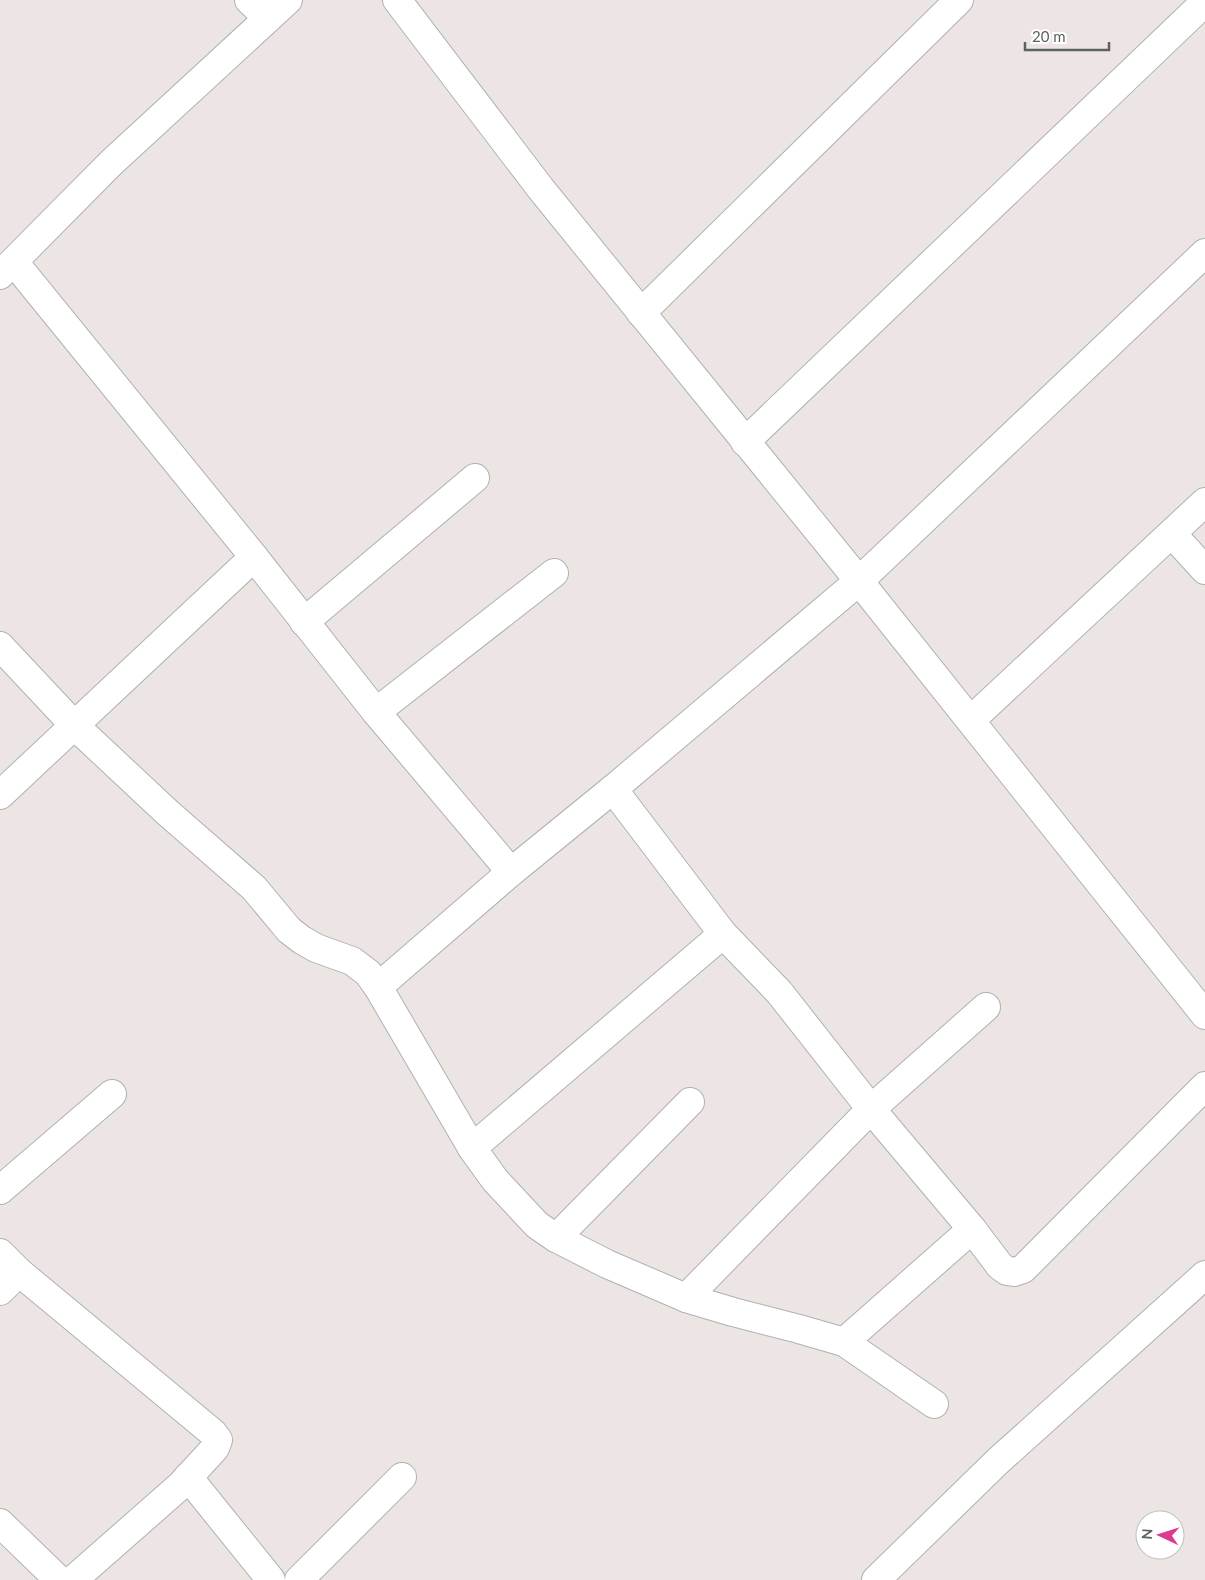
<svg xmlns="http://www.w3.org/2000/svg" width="1205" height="1580" viewBox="0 0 1205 1580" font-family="Lato,sans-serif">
  <rect width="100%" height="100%" fill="#ede5e3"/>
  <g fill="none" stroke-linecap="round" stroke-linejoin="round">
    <!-- street casing -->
    <g stroke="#acb2b2" stroke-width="30">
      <g id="street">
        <polyline points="249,0 268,18"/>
        <polyline points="14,262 254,557 376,712 511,872"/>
        <polyline points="0,275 111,163 288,0"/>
        <polyline points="641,313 959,0"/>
        <polyline points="745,442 1204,3"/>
        <polyline points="1172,534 1205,570"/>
        <polyline points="304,622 475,478"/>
        <polyline points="0,646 75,726 168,813 254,888 289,930 302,940 316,948 352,961 368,973 378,987 472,1148 495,1180 537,1225 556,1238 607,1264 686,1298 733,1312 799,1329 844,1342 934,1404"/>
        <polyline points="376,712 554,573"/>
        <polyline points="971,720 1205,502"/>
        <polyline points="613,789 723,934 779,992 871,1109 972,1229 1000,1266 1007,1271 1014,1272 1023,1269 1205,1086"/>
        <polyline points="0,795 254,557"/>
        <polyline points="378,987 511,872 613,789 859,581 1205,253"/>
        <polyline points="472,1148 723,934"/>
        <polyline points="0,1190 112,1094"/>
        <polyline points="556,1238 690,1102"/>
        <polyline points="0,1253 19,1272 0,1291"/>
        <polyline points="19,1272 213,1433 218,1440 215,1448 181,1485 73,1580"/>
        <polyline points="686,1298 871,1109 986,1007"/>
        <polyline points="844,1342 972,1229"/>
        <polyline points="188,1477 271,1580"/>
        <polyline points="0,1523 59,1580"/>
        <polyline points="299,1580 402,1477"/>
        <polyline points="876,1580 998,1461 1205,1275"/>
      </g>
    </g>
    <!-- secondary casing -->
    <g stroke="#acb3b2" stroke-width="30">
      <polyline id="secondary" points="397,0 541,189 859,581 1205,1015"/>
    </g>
    <!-- street -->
    <use href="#street" stroke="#fff" stroke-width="28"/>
    <!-- secondary -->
    <use href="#secondary" stroke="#fff" stroke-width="28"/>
  </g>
  <!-- north arrow -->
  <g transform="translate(1160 1535) rotate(274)"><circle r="24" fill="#ffffff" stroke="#bdc1c0"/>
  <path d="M0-4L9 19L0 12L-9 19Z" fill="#db3b8f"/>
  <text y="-8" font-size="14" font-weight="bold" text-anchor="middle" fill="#5b6362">N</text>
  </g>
  <!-- scale -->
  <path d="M1025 42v8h84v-8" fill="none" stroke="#5b6362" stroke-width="2.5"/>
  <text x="1032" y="42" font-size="15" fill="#5b6362" stroke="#ffffff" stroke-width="4" paint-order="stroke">20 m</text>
</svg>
